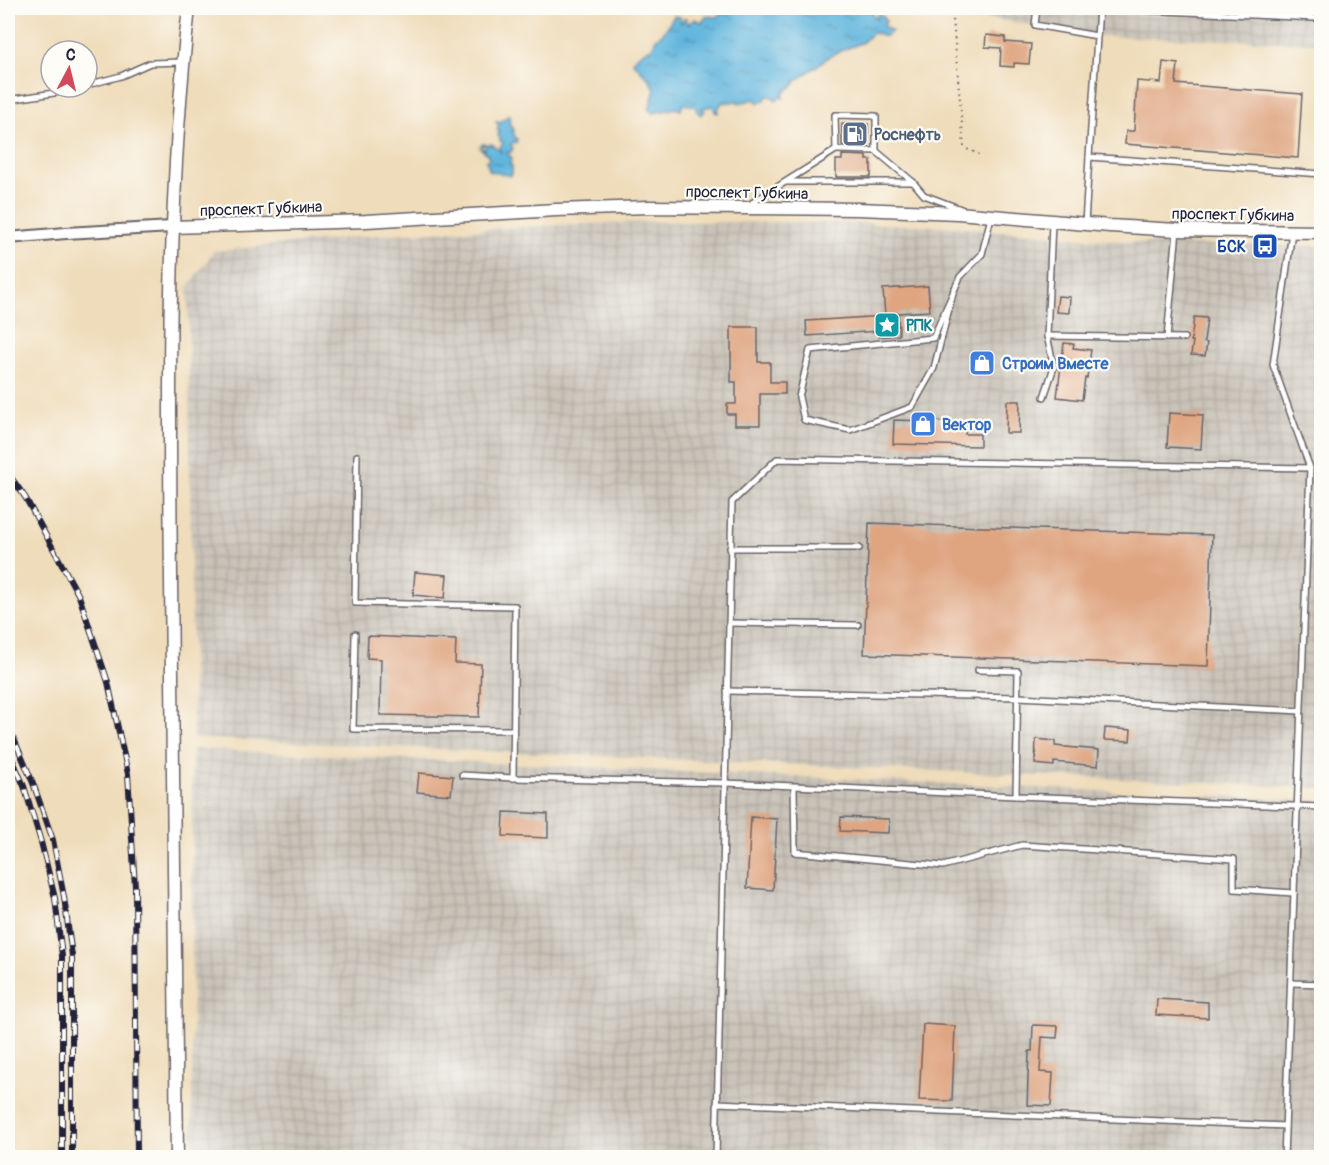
<svg xmlns="http://www.w3.org/2000/svg" width="1329" height="1165" viewBox="0 0 1329 1165" font-family="Pangolin,sans-serif">
  <defs>
    <pattern id="industrial-grid" width="8" height="8" patternUnits="userSpaceOnUse" patternTransform="scale(1.5)"><rect width="8" height="8" fill="#c9c3b8"/><path d="M0 4h8M4 0v8" fill="none" stroke="#aca79f"/></pattern>
    <pattern id="water-ripples" width="26" height="14" patternUnits="userSpaceOnUse" patternTransform="scale(1.5)"><rect width="26" height="14" fill="#60b5dd"/><path d="M2 4q2-2 4 0t4 0M15 11q2-2 4 0t4 0" fill="none" stroke="#4f93b4"/></pattern>
  </defs>
  <rect width="100%" height="100%" fill="#fdfcf7"/>
  <filter id="ink" filterUnits="userSpaceOnUse"><feTurbulence type="fractalNoise" baseFrequency=".0167" numOctaves="2"/><feDisplacementMap in="SourceGraphic" scale="12" xChannelSelector="R" yChannelSelector="G"/><feConvolveMatrix kernelMatrix="1 2 1 2 8 2 1 2 1" color-interpolation-filters="sRGB"/></filter>
  <filter id="wash" filterUnits="userSpaceOnUse"><feTurbulence type="fractalNoise" baseFrequency=".008" numOctaves="4" result="noise"/><feDisplacementMap in="SourceGraphic" scale="24" xChannelSelector="R" yChannelSelector="G"/><feGaussianBlur stdDeviation="1.35" result="paint"/><feColorMatrix in="noise" values="0 0 0 0 0 0 0 0 0 0 0 0 0 0 0 0 0 1.4 0 .05"/><feComposite in="paint" operator="in"/></filter>
  <g filter="url(#wash)">
    <rect width="100%" height="100%" fill="#efdcba"/>
    <!-- industrial -->
    <g fill="url(#industrial-grid)">
      <polygon points="952,8 1321,8 1321,43 1097,36 952,12"/>
      <polygon points="650,222 858,223 957,227 1095,239 1176,245 1321,246 1321,788 193,738 188,287 214,251 377,235 557,225"/>
      <polygon points="192,749 1321,801 1321,1157 192,1157"/>
    </g>
    <!-- water -->
    <g fill="url(#water-ripples)" stroke="#416c8c" stroke-width="1.5">
      <path d="M730 8H872L871 12 877 19 878 13 883 16 886 22 883 26 892 31 886 36H882L881 34 872 33 863 42 833 54 795 82V84L788 89 783 94V98L780 96 778 100 774 99 775 97 767 96 765 100 758 103 755 99 739 103 737 101 725 103 723 101 718 109V113L715 112 713 106 702 108 705 111 701 115 696 110 695 106 683 104 681 110H679L677 108 652 113V111L649 110 655 89 648 78 633 62C636 55 645 50 652 48L656 38C664 35 669 24 674 16L680 17 681 23 683 21 684 18H686L688 24 694 19 702 22 707 16 717 17Z"/>
      <polygon points="509,115 510,118 509,123 514,130 514,136 517,139 516,143 513,142 511,144 513,148 511,152 509,152 507,153 512,158 510,164 512,166 512,174 511,176 489,171 490,170 488,167 487,161 485,161 489,159 488,155 480,148 485,149 486,147 485,145 480,146 483,144 490,145 492,144 501,152 500,147 503,143 502,141 500,141 500,138 498,136 499,131 497,130 499,125 496,122 500,122"/>
    </g>
    <g id="blocks">
      <!-- building -->
      <g fill="#dfa581">
        <polygon points="986,35 1005,37 1005,42 1031,44 1029,64 1014,63 1014,67 1000,66 1001,48 985,47"/>
        <polygon points="1163,62 1178,64 1176,84 1302,94 1298,158 1125,144 1126,131 1134,131 1137,81 1161,83"/>
        <polygon points="842,124 868,124 868,146 842,145"/>
        <polygon points="842,155 867,156 867,160 871,160 871,177 836,177 836,160 842,160"/>
        <polygon points="928,286 930,311 898,313 899,335 879,337 879,331 807,336 806,321 885,316 883,289"/>
        <polygon points="1058,296 1070,297 1069,313 1056,312"/>
        <polygon points="1194,317 1207,318 1204,342 1207,343 1205,356 1191,355 1193,341 1191,341"/>
        <polygon points="731,327 758,327 758,362 770,362 770,382 785,382 785,394 760,394 760,425 735,425 735,414 727,414 727,404 736,404 736,382 731,382"/>
        <polygon points="1064,343 1074,344 1073,348 1091,350 1087,378 1085,378 1082,400 1057,397"/>
        <polygon points="1007,401 1020,401 1019,433 1006,433"/>
        <polygon points="1169,413 1203,415 1201,449 1167,447"/>
        <polygon points="894,420 965,422 965,434 980,434 980,446 893,444"/>
        <polygon points="869,523 1212,535 1208,666 864,654"/>
        <polygon points="415,572 447,575 445,598 413,595"/>
        <polygon points="368,636 456,640 455,663 481,664 479,717 380,715 381,659 367,658"/>
        <polygon points="1105,728 1131,730 1130,741 1104,740"/>
        <polygon points="1036,739 1055,741 1055,746 1099,750 1098,766 1054,762 1054,766 1035,764"/>
        <polygon points="419,773 453,776 451,795 417,792"/>
        <polygon points="504,812 548,814 548,838 503,836"/>
        <polygon points="751,817 777,819 773,890 747,888"/>
        <polygon points="841,817 889,819 888,833 840,831"/>
        <polygon points="1157,999 1208,1002 1208,1018 1156,1015"/>
        <polygon points="923,1024 955,1026 952,1101 919,1100"/>
        <polygon points="1033,1025 1058,1026 1057,1038 1042,1037 1040,1072 1053,1073 1051,1106 1027,1105 1029,1051 1032,1051"/>
      </g>
    </g>
  </g>
  <g filter="url(#ink)">
    <use href="#blocks" fill-opacity="0" stroke="#6a6367" stroke-width="1.5"/>
    <g fill="none" stroke-linecap="round" stroke-linejoin="round">
      <!-- service casing -->
      <g stroke="#6a6367" stroke-width="8">
        <g id="service">
          <polyline points="1037,8 1035,25 1097,36"/>
          <polyline points="1315,18 1099,8 1089,157 1322,174"/>
          <polyline points="87,85 121,76 150,63 182,62"/>
          <polyline points="8,100 54,93 78,87"/>
          <polyline points="836,150 876,151"/>
          <polyline points="786,182 913,182"/>
          <polyline points="747,206 836,150 835,115 876,116 876,151 913,182 924,195 961,209"/>
          <polyline points="1085,224 1089,157"/>
          <polyline points="954,289 934,368 912,407 850,430 804,420 799,397 810,350 933,338 960,277 982,254 991,217"/>
          <polyline points="1047,336 1184,338"/>
          <polyline points="1167,338 1177,230"/>
          <polyline points="1044,397 1054,367 1047,336 1052,223"/>
          <polyline points="357,456 355,603 515,606 513,778"/>
          <polyline points="730,548 859,548"/>
          <polyline points="729,623 858,625"/>
          <polyline points="355,634 353,729 513,730"/>
          <polyline points="978,670 1018,671 1016,796"/>
          <polyline points="727,691 1018,697 1301,711"/>
          <polyline points="462,775 513,778 725,783 1016,796 1322,807"/>
          <polyline points="794,787 795,852 943,866 1022,845 1234,859 1234,889 1294,893"/>
          <polyline points="1291,983 1322,984"/>
          <polyline points="717,1103 1285,1126"/>
          <polyline points="716,1158 732,502 777,459 1310,468"/>
          <polyline points="1284,1158 1310,468 1273,365 1292,232"/>
        </g>
      </g>
      <!-- minor casing -->
      <g stroke="#6a6367" stroke-width="14">
        <polyline id="minor" points="8,238 66,233 172,227"/>
      </g>
      <!-- tertiary casing -->
      <g stroke="#6a6367" stroke-width="15">
        <g id="tertiary">
          <polyline points="172,227 366,221 556,210 649,207 858,209 958,213 1110,226 1177,230 1322,232"/>
          <path d="M177 1158C175 965 173 772 171 579 169 389 167 197 189 8"/>
        </g>
      </g>
      <!-- path -->
      <polyline stroke="#6a6367" stroke-width="2" stroke-dasharray="1.5 4.5" stroke-linecap="butt" points="952,8 964,148 979,154"/>
      <!-- service -->
      <use href="#service" stroke="#fff" stroke-width="5"/>
      <!-- minor -->
      <use href="#minor" stroke="#fff" stroke-width="10"/>
      <!-- tertiary -->
      <use href="#tertiary" stroke="#fff" stroke-width="12"/>
      <!-- rail casing -->
      <g stroke="#22223b" stroke-width="6">
        <g id="rail">
          <polyline points="8,473 25,497 79,596 108,682 128,774 135,887 137,1158"/>
          <polyline points="8,725 33,783 53,840 64,897 72,956 72,1158"/>
          <polyline points="8,749 24,786 41,842 55,898 62,956 62,1158"/>
        </g>
      </g>
      <!-- rail -->
      <use href="#rail" stroke="#fdfcf7" stroke-width="4" stroke-dasharray="11" stroke-linecap="butt"/>
    </g>
  </g>
  <!-- icons -->
  <defs>
    <g id="fuel-square" transform="scale(1.35)"><rect x="-9" y="-9" width="18" height="18" rx="4" fill="#5c6f8a" stroke="#fdfcf7"/><path d="M-5.5-6h7V0h2V4h1.3V-2.5L3-4.5l.8-.8L6-3V5H2.5V1h-1V6h-7ZM-4.2-4.7v3.2H.2V-4.7Z" fill="#fff"/></g>
    <g id="bus-square" transform="scale(1.35)"><rect x="-9" y="-9" width="18" height="18" rx="4" fill="#1a4fb4" stroke="#fdfcf7"/><path d="M-5-6H5V4H4V6H2V4H-2V6H-4V4H-5ZM-3.5-4V0h7V-4ZM-3.5 1.2v1.5H-2V1.2ZM2 1.2v1.5H3.5V1.2Z" fill="#fff"/></g>
    <g id="sight-square" transform="scale(1.35)"><rect x="-9" y="-9" width="18" height="18" rx="4" fill="#0f9aa8" stroke="#fdfcf7"/><path d="M0-6L1.8-2.2L6-1.7L2.9 1.2L3.7 5.4L0 3.3L-3.7 5.4L-2.9 1.2L-6-1.7L-1.8-2.2Z" fill="#fff"/></g>
    <g id="shop-square" transform="scale(1.35)"><rect x="-9" y="-9" width="18" height="18" rx="4" fill="#3f7fe0" stroke="#fdfcf7"/><path d="M-5-2.5h2.3a2.7 3.5 0 0 1 5.4 0H5L5.5 6h-11ZM-1.5-2.5h3a1.5 2.3 0 0 0-3 0Z" fill="#fff"/></g>
  </defs>
  <g fill-rule="evenodd">
    <use href="#fuel-square" x="855" y="134"/>
    <use href="#bus-square" x="1265" y="246"/>
    <use href="#sight-square" x="887" y="325"/>
    <use href="#shop-square" x="982" y="363"/>
    <use href="#shop-square" x="923" y="424"/>
  </g>
  <g text-anchor="middle" stroke-width="4.5" stroke-linejoin="round" paint-order="stroke">
    <!-- service labels -->
    <g font-size="16" font-weight="bold" fill="#4e5e75" stroke="#fdfcf7" text-anchor="start">
      <text x="874" y="140">Роснефть</text>
    </g>
    <!-- street labels -->
    <g font-size="16" fill="#22223b" stroke="#fdfcf7">
      <text transform="translate(747 192) rotate(1)" y="6">проспект Губкина</text>
      <text transform="translate(261 208) rotate(-2)" y="6">проспект Губкина</text>
      <text transform="translate(1233 214) rotate(1)" y="6">проспект Губкина</text>
    </g>
    <!-- transit labels -->
    <g font-size="16" font-weight="bold" fill="#164399" stroke="#fdfcf7" text-anchor="end">
      <text x="1246" y="252">БСК</text>
    </g>
    <!-- culture labels -->
    <g font-size="16" font-weight="bold" fill="#0d838f" stroke="#fdfcf7" text-anchor="start">
      <text x="906" y="331">РПК</text>
    </g>
    <!-- shop labels -->
    <g font-size="16" font-weight="bold" fill="#366cbe" stroke="#fdfcf7" text-anchor="start">
      <text x="1002" y="369">Строим Вместе</text>
      <text x="942" y="430">Вектор</text>
    </g>
  </g>
  <!-- margin -->
  <rect width="1329" height="1165" fill="none" stroke="#fdfcf7" stroke-width="30"/>
  <!-- north arrow -->
  <g transform="translate(69 69) rotate(7)"><circle r="28" fill="#fdfcf7" stroke="#a5a5ac" stroke-width="1.5"/>
  <path d="M0-4.5L10 22L0 15L-10 22Z" fill="#d1495b"/>
  <text y="-9" font-size="16" font-weight="bold" text-anchor="middle" fill="#22223b">С</text>
  </g>
</svg>
